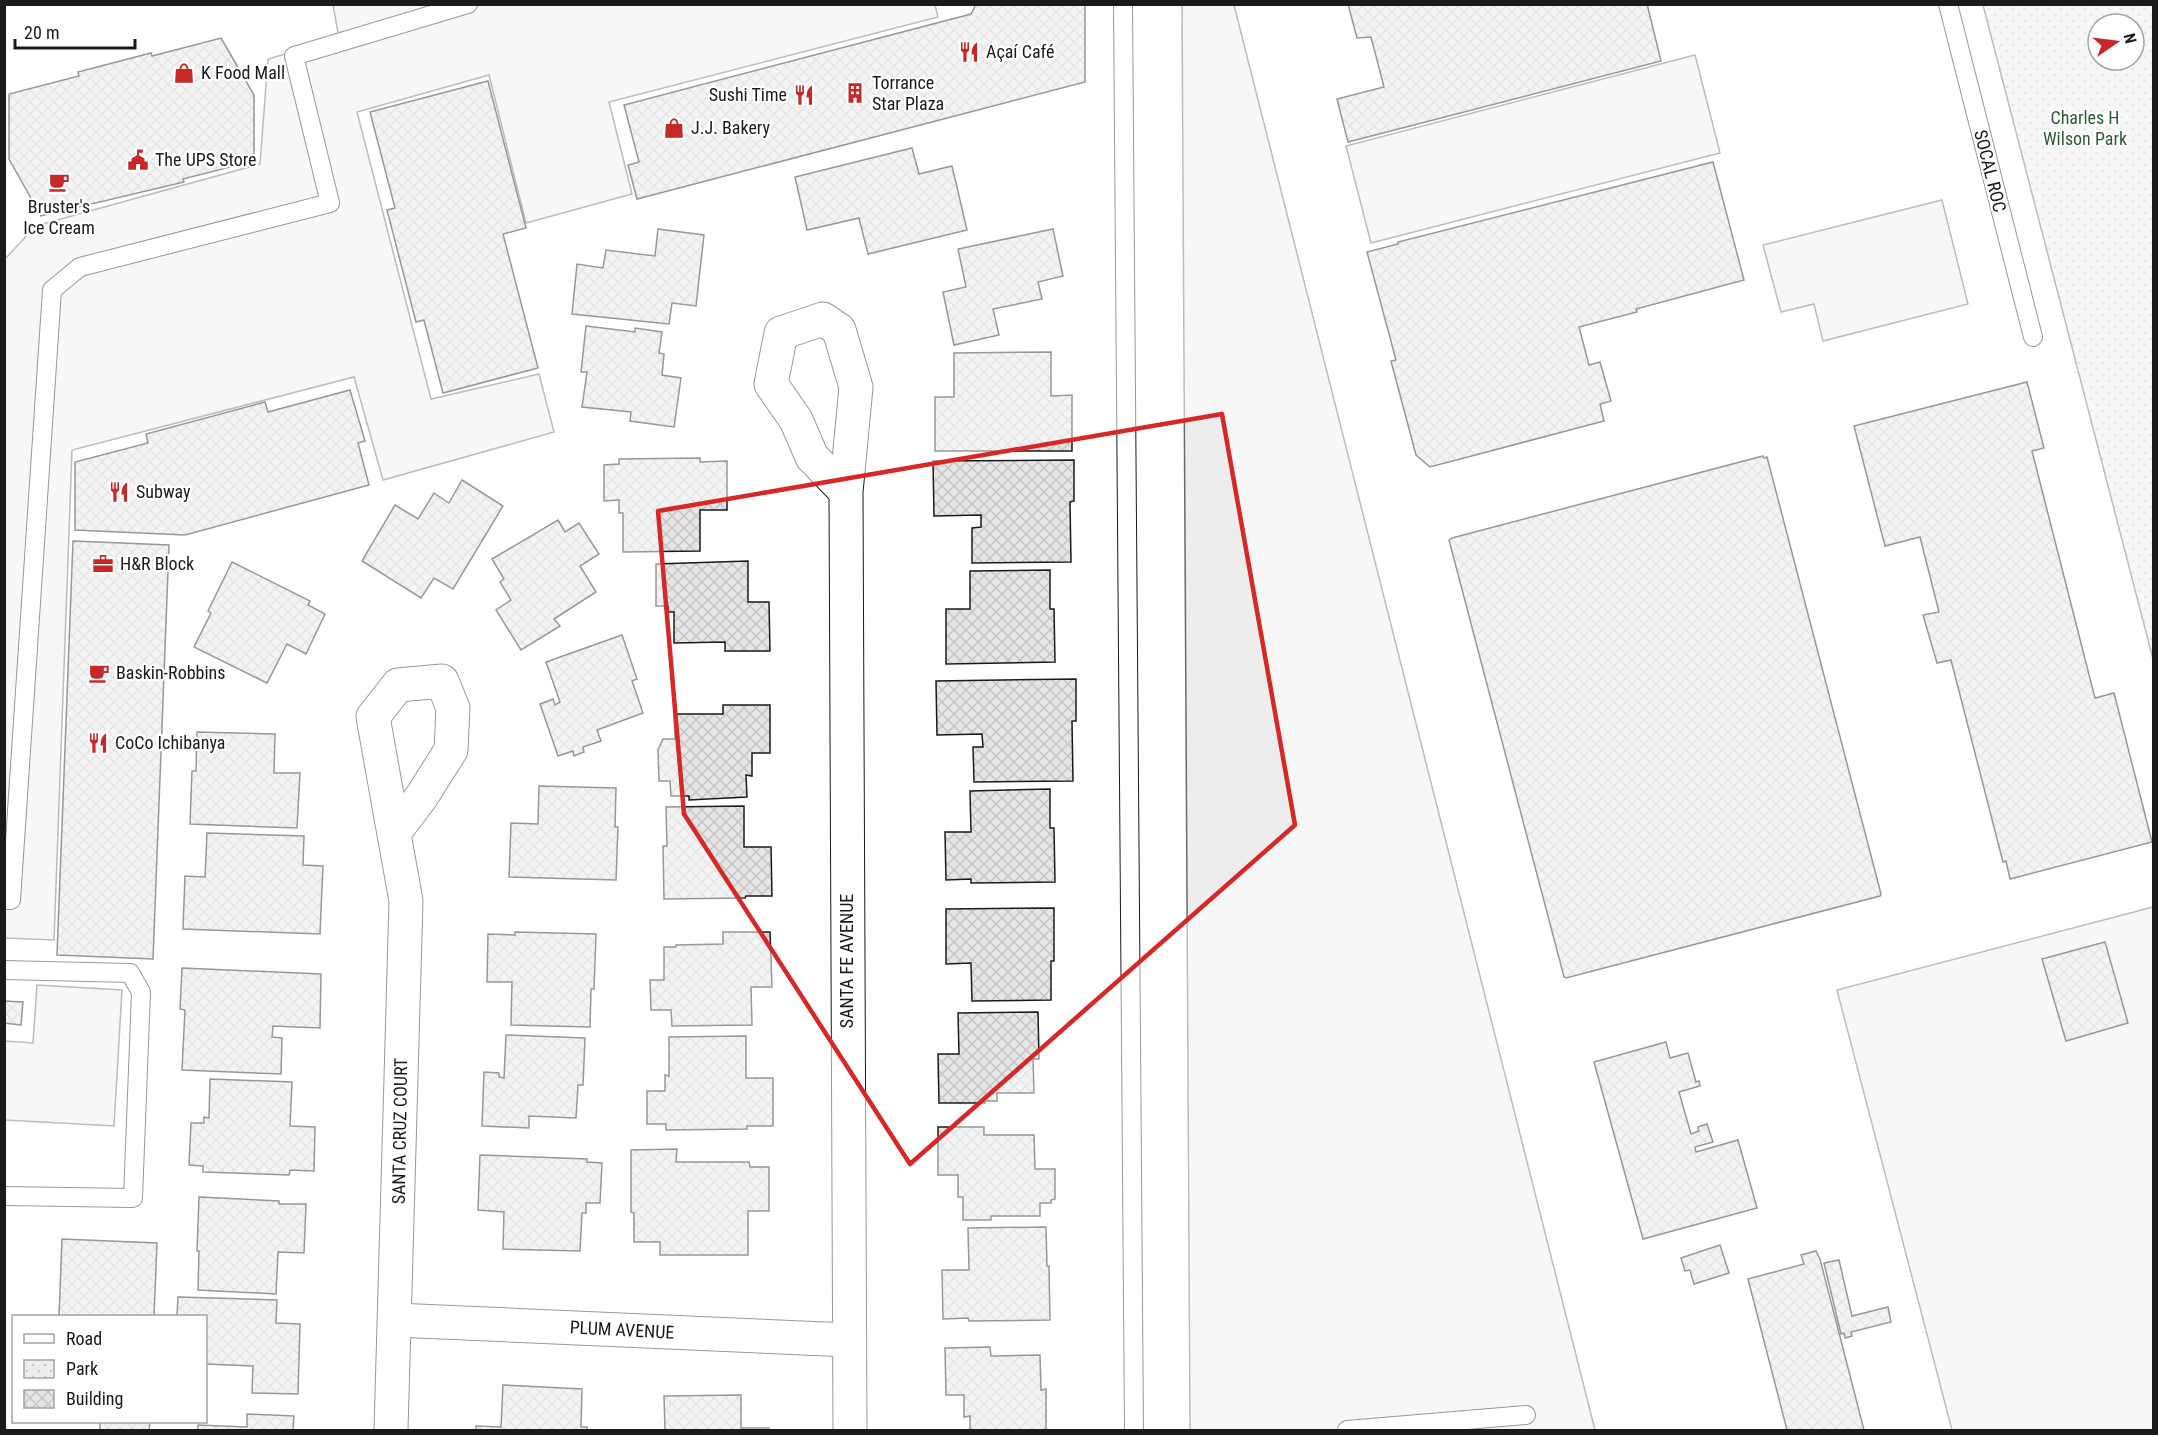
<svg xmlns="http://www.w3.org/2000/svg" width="2158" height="1435" viewBox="0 0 2158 1435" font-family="'Roboto Condensed',sans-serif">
  <defs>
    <pattern id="park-dots" width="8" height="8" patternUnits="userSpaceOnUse" patternTransform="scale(1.5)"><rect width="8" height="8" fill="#ededed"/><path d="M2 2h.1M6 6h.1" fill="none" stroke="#cbcbcb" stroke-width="1.8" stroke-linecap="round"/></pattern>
    <pattern id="building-cross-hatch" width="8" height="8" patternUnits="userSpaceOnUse" patternTransform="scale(1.5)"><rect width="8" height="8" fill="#e6e6e6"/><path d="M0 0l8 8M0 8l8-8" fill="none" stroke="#c5c5c5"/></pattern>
  </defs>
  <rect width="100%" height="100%" fill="#fff"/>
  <!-- built -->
  <g fill="#ededed" stroke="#6a6a6a" stroke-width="1.5">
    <polygon points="333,5 935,5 938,17 609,102 632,194 526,223 489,75 357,112 431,399 539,374 554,432 383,480 354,377 72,450 54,940 5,938 4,260 32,230 39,225 260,164 268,59 339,38"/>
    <polygon points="1182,5 1234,5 1595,1430 1190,1430"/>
    <polygon points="1695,55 1720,153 1371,243 1346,146"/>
    <polygon points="1942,200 1968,304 1823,341 1814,304 1781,312 1763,245"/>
    <polygon points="2153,907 2153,1430 1952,1430 1837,990"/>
    <polygon points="37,985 122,990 114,1126 5,1120 5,1041 33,1043"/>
  </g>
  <!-- park -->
  <path fill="url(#park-dots)" stroke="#6a6a6a" stroke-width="1.5" fill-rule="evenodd" d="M1983 5H2153V659ZM2098 24H2134V60H2098Z"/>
  <!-- building -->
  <g fill="url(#building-cross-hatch)" stroke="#1a1a1a" stroke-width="1.5">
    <polygon points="976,4 1085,4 1085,82 637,199 628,165 639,162 624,105 971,14"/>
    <polygon points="1348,4 1647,4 1661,61 1348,142 1337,99 1384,87 1371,37 1357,38"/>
    <polygon points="221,38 254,95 254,161 183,179 184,182 41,216 9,159 9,94 79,76 78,72 151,53 152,56"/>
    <polygon points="488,81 526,228 503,234 538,368 443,393 424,320 416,322 387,210 395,208 370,112"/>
    <polygon points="912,148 919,174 952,166 967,230 868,254 859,218 807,230 795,177"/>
    <polygon points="1713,162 1744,280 1636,309 1637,312 1579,327 1589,365 1600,362 1611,401 1600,404 1604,421 1430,467 1416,455 1391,361 1396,360 1367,252 1398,244 1398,242"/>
    <polygon points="658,229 704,235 696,306 672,303 669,324 572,314 577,264 603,268 606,250 655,256"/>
    <polygon points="1053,229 1063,276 1038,282 1042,299 993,309 999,335 954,345 943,292 966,287 958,249"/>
    <polygon points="586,326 635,332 635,328 662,332 659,353 664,354 662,375 681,378 674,427 630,421 631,412 582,407 587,372 581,372"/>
    <polygon points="1051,352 1051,396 1072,395 1072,451 935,451 935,397 954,397 954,353"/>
    <polygon points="2027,382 2044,448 2032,451 2095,698 2114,693 2152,842 2010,879 2006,861 2003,862 1951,660 1937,663 1923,615 1939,612 1920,537 1885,546 1854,426"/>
    <polygon points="350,390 365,441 358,443 369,485 185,535 75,530 75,462 148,443 146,434 265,402 268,412"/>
    <polygon points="1763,456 1764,458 1767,457 1881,894 1880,896 1566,978 1564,977 1449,540 1452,538"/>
    <polygon points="700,458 700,462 727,461 727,510 700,510 700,551 623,552 623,513 619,513 619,500 604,501 604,465 619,464 619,459"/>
    <polygon points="1074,460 1074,501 1070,502 1071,562 972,563 972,528 981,527 981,515 934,516 933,461"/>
    <polygon points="462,480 503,506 453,589 434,578 421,598 362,561 395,505 418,519 434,493 449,503"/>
    <polygon points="558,520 565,532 579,523 599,554 580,566 596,592 554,619 560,626 521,650 496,610 511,600 500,582 504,579 492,559"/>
    <polygon points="73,541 169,545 153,959 57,955"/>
    <polygon points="748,561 748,602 769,602 770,651 725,651 725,642 674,643 674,612 668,612 668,606 656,606 656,564"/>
    <polygon points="232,562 310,601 308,605 325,614 306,654 287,644 267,683 194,647 211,613 208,611"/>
    <polygon points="1050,570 1050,609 1054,609 1055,662 946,664 946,609 970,609 970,571"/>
    <polygon points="622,635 637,679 632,681 643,713 597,730 601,741 583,747 584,752 574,756 573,751 558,756 540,704 553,699 555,705 560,702 546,662"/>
    <polygon points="1076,679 1076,721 1072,721 1073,781 974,782 973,747 983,747 982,734 937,735 936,681"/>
    <polygon points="723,705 770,705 770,753 752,753 752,776 746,775 747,797 689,800 689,796 671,796 670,781 659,781 658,750 663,739 675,739 674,714 723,714"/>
    <polygon points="197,732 275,734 274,773 300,773 297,828 190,824 192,771 196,771"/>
    <polygon points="539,786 616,788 615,827 618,827 616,880 509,877 511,823 538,824"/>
    <polygon points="1050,789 1050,828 1054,828 1055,882 971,883 971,879 946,880 945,832 971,832 970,791"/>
    <polygon points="744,806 744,847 771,847 772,896 746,896 745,898 664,899 663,846 667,846 666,807"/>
    <polygon points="207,833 304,836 303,865 323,866 320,934 183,929 185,876 205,877"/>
    <polygon points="1054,908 1054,961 1051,961 1051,1000 972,1001 971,963 946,964 946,909"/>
    <polygon points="515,932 596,934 594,989 591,989 590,1027 511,1025 512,982 487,982 488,934 515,935"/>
    <polygon points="723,932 770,932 772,987 751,987 752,1025 672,1026 671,1010 651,1010 650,980 664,980 664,947 676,947 676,945 723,944"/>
    <polygon points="2105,942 2128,1023 2066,1041 2042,959"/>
    <polygon points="182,968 321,974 320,1028 273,1026 272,1037 282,1038 281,1074 182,1070 185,1010 180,1009"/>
    <polygon points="4,1001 23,1002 21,1025 4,1023"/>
    <polygon points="1038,1012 1039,1059 1033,1059 1034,1093 997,1093 997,1101 984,1101 985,1103 939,1103 938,1054 959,1054 958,1013"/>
    <polygon points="506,1035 585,1038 583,1085 578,1085 576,1118 529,1116 529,1128 482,1126 484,1072 499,1073 499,1077 504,1078"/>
    <polygon points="746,1036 746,1078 773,1078 773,1126 747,1126 747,1129 666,1130 666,1124 647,1124 647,1091 665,1091 665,1075 669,1076 669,1037"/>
    <polygon points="1666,1042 1670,1058 1688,1053 1696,1082 1699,1081 1700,1086 1679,1092 1691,1134 1699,1131 1698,1127 1707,1124 1713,1142 1695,1147 1696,1152 1738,1140 1757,1208 1643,1239 1594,1062"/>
    <polygon points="210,1079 292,1082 290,1126 315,1127 314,1171 290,1170 289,1175 203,1172 203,1166 189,1165 191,1123 204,1123 204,1117 209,1118"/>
    <polygon points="938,1127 984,1127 984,1135 1034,1135 1035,1169 1055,1169 1055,1199 1051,1200 1051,1203 1040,1203 1040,1216 991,1216 991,1220 963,1220 963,1197 958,1197 958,1175 938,1175"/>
    <polygon points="677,1149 676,1162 749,1162 750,1167 769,1167 769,1211 748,1211 748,1255 660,1255 660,1242 634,1242 634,1213 631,1212 631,1150"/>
    <polygon points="480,1155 587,1159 587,1162 602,1163 600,1203 586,1203 586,1213 582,1213 580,1251 503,1249 504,1212 478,1210"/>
    <polygon points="199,1197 279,1201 279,1204 306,1204 304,1253 278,1252 276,1294 198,1290 199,1251 197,1251"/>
    <polygon points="1046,1227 1047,1266 1049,1266 1050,1320 969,1321 968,1318 943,1319 942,1270 969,1270 968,1228"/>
    <polygon points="62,1239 157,1243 154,1316 59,1316"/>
    <polygon points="1720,1245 1729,1273 1694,1284 1690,1270 1685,1271 1681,1258"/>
    <polygon points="1816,1251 1820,1259 1864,1430 1787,1430 1748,1279 1804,1264 1801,1255"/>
    <polygon points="1839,1260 1852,1316 1888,1307 1891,1322 1851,1332 1852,1336 1845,1338 1844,1333 1841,1334 1824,1263"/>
    <polygon points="178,1297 277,1300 276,1323 300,1324 298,1394 252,1393 253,1366 206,1364 206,1316 177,1316"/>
    <polygon points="990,1347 991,1356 1040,1355 1041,1390 1046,1389 1046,1430 970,1430 970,1416 964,1417 964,1395 946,1395 945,1348"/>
    <polygon points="503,1385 582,1389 581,1427 587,1427 587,1430 476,1430 476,1426 501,1427"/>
    <polygon points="741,1395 741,1428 769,1428 769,1430 665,1430 664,1396"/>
    <polygon points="247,1414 294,1416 293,1430 198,1430 198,1425 247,1427"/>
    <polygon points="100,1422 150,1422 149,1430 100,1430"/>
  </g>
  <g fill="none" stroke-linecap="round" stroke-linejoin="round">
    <!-- service casing -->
    <g stroke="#1a1a1a" stroke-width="20">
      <g id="service">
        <polyline points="1123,4 1134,1430"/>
        <polyline points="1948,4 2033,337"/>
        <polyline points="4,900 11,900 52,290 80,267 330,203 294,56 468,4"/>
        <polyline points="4,970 130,973 141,992 133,1198 4,1196"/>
        <polyline points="1347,1430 1526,1415"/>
      </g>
    </g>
    <!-- minor casing -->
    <g stroke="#1a1a1a" stroke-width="35">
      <g id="minor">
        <polyline points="846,492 812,457 796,420 771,384 781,333 823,319 839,330 856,387 846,492 850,1430"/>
        <polyline points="395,1320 849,1340"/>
        <polyline points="391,1430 406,901 373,717 398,685 442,681 453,708 451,750 422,796 394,833"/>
      </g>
    </g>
    <!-- service -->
    <use href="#service" stroke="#fff" stroke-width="18"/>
    <!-- minor -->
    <use href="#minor" stroke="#fff" stroke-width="33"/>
  </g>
  <!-- marked area -->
  <path d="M0 0H2158V1435H0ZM1222 414 1295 825 910 1164 684 814 658 511Z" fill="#fff" fill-opacity=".55" fill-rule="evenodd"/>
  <path fill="none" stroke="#d62828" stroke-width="4.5" stroke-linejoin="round" d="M1222 414 1295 825 910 1164 684 814 658 511Z"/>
  <!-- icons -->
  <defs>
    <g id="restaurant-bare" transform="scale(1.62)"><path d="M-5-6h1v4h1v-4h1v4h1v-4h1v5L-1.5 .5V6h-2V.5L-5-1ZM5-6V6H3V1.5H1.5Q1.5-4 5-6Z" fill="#c62828" stroke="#fff" stroke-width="2.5" paint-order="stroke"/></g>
    <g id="shop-bare" transform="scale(1.62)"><path d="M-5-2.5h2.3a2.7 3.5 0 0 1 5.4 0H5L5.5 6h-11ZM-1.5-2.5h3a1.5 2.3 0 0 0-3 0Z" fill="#c62828" stroke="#fff" stroke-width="2.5" paint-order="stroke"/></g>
    <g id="building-bare" transform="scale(1.62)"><path d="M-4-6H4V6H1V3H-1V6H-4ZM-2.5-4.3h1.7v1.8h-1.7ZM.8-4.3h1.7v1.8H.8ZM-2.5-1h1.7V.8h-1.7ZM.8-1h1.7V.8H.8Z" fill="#c62828" stroke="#fff" stroke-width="2.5" paint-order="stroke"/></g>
    <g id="civic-bare" transform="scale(1.62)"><path d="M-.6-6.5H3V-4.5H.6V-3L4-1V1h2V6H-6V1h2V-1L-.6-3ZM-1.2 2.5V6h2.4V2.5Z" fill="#c62828" stroke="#fff" stroke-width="2.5" paint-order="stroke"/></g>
    <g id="cafe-bare" transform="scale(1.62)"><path d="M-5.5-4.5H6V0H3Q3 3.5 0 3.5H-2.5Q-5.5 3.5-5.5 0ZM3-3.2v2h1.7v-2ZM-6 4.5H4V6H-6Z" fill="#c62828" stroke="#fff" stroke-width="2.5" paint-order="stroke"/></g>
    <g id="office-bare" transform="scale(1.62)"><path d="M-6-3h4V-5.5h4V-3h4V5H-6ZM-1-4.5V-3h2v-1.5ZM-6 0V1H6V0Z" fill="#c62828" stroke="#fff" stroke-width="2.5" paint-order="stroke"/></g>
  </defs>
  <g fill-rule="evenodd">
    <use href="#restaurant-bare" x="969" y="52"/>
    <use href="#shop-bare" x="184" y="73"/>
    <use href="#building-bare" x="855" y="93"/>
    <use href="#restaurant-bare" x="804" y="95"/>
    <use href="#shop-bare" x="674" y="128"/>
    <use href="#civic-bare" x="138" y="160"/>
    <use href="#cafe-bare" x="59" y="182"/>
    <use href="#restaurant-bare" x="119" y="492"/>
    <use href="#office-bare" x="103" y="564"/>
    <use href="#cafe-bare" x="99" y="673"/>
    <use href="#restaurant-bare" x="98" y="743"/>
  </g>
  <g text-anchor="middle" stroke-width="4.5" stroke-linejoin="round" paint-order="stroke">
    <!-- poi labels -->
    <g font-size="18" fill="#1a1a1a" stroke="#fff" text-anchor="start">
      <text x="986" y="58">Açaí Café</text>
      <text x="201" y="79">K Food Mall</text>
      <text x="872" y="89">Torrance<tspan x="872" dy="21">Star Plaza</tspan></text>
      <text x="787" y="101" text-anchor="end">Sushi Time</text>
      <text x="691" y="134">J.J. Bakery</text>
      <text x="155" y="166">The UPS Store</text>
      <text x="59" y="213" text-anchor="middle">Bruster's<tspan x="59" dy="21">Ice Cream</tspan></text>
      <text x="136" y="498">Subway</text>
      <text x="120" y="570">H&amp;R Block</text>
      <text x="116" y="679">Baskin-Robbins</text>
      <text x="115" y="749">CoCo Ichibanya</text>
    </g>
    <!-- park labels -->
    <g font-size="18" fill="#2b5a34" stroke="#fff">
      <text x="2085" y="124">Charles H<tspan x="2085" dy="21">Wilson Park</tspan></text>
    </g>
    <!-- street labels -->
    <g font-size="18" fill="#1a1a1a" stroke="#fff">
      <text transform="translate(1990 171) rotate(76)" y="6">SOCAL ROC</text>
      <text transform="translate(847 961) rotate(-90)" y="6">SANTA FE AVENUE</text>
      <text transform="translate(400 1131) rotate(-89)" y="6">SANTA CRUZ COURT</text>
      <text transform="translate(622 1330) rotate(3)" y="6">PLUM AVENUE</text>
    </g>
  </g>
  <!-- border -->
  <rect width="2158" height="1435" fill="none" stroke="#1a1a1a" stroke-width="12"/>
  <!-- legend -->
  <rect x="12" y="1315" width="195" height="108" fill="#ffffff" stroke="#a3a3a3" stroke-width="1.5"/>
  <rect x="24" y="1334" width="30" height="9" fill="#ffffff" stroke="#a3a3a3" stroke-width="1.5"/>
  <text x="66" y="1345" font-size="18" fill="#1a1a1a">Road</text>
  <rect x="24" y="1360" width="30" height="18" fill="url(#park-dots)" stroke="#a3a3a3" stroke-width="1.5"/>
  <text x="66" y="1375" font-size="18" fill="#1a1a1a">Park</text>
  <rect x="24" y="1390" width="30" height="18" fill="url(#building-cross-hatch)" stroke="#a3a3a3" stroke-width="1.5"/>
  <text x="66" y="1405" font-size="18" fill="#1a1a1a">Building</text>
  <!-- north arrow -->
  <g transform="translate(2116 42) rotate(76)"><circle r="28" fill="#ffffff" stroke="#a3a3a3" stroke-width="1.5"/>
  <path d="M0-4.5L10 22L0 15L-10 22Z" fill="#c62828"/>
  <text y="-9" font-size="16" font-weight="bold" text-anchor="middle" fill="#1a1a1a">N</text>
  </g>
  <!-- scale -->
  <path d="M15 39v9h120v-9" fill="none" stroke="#1a1a1a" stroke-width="3"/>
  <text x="24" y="39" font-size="18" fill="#1a1a1a" stroke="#ffffff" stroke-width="4.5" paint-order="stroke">20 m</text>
</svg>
